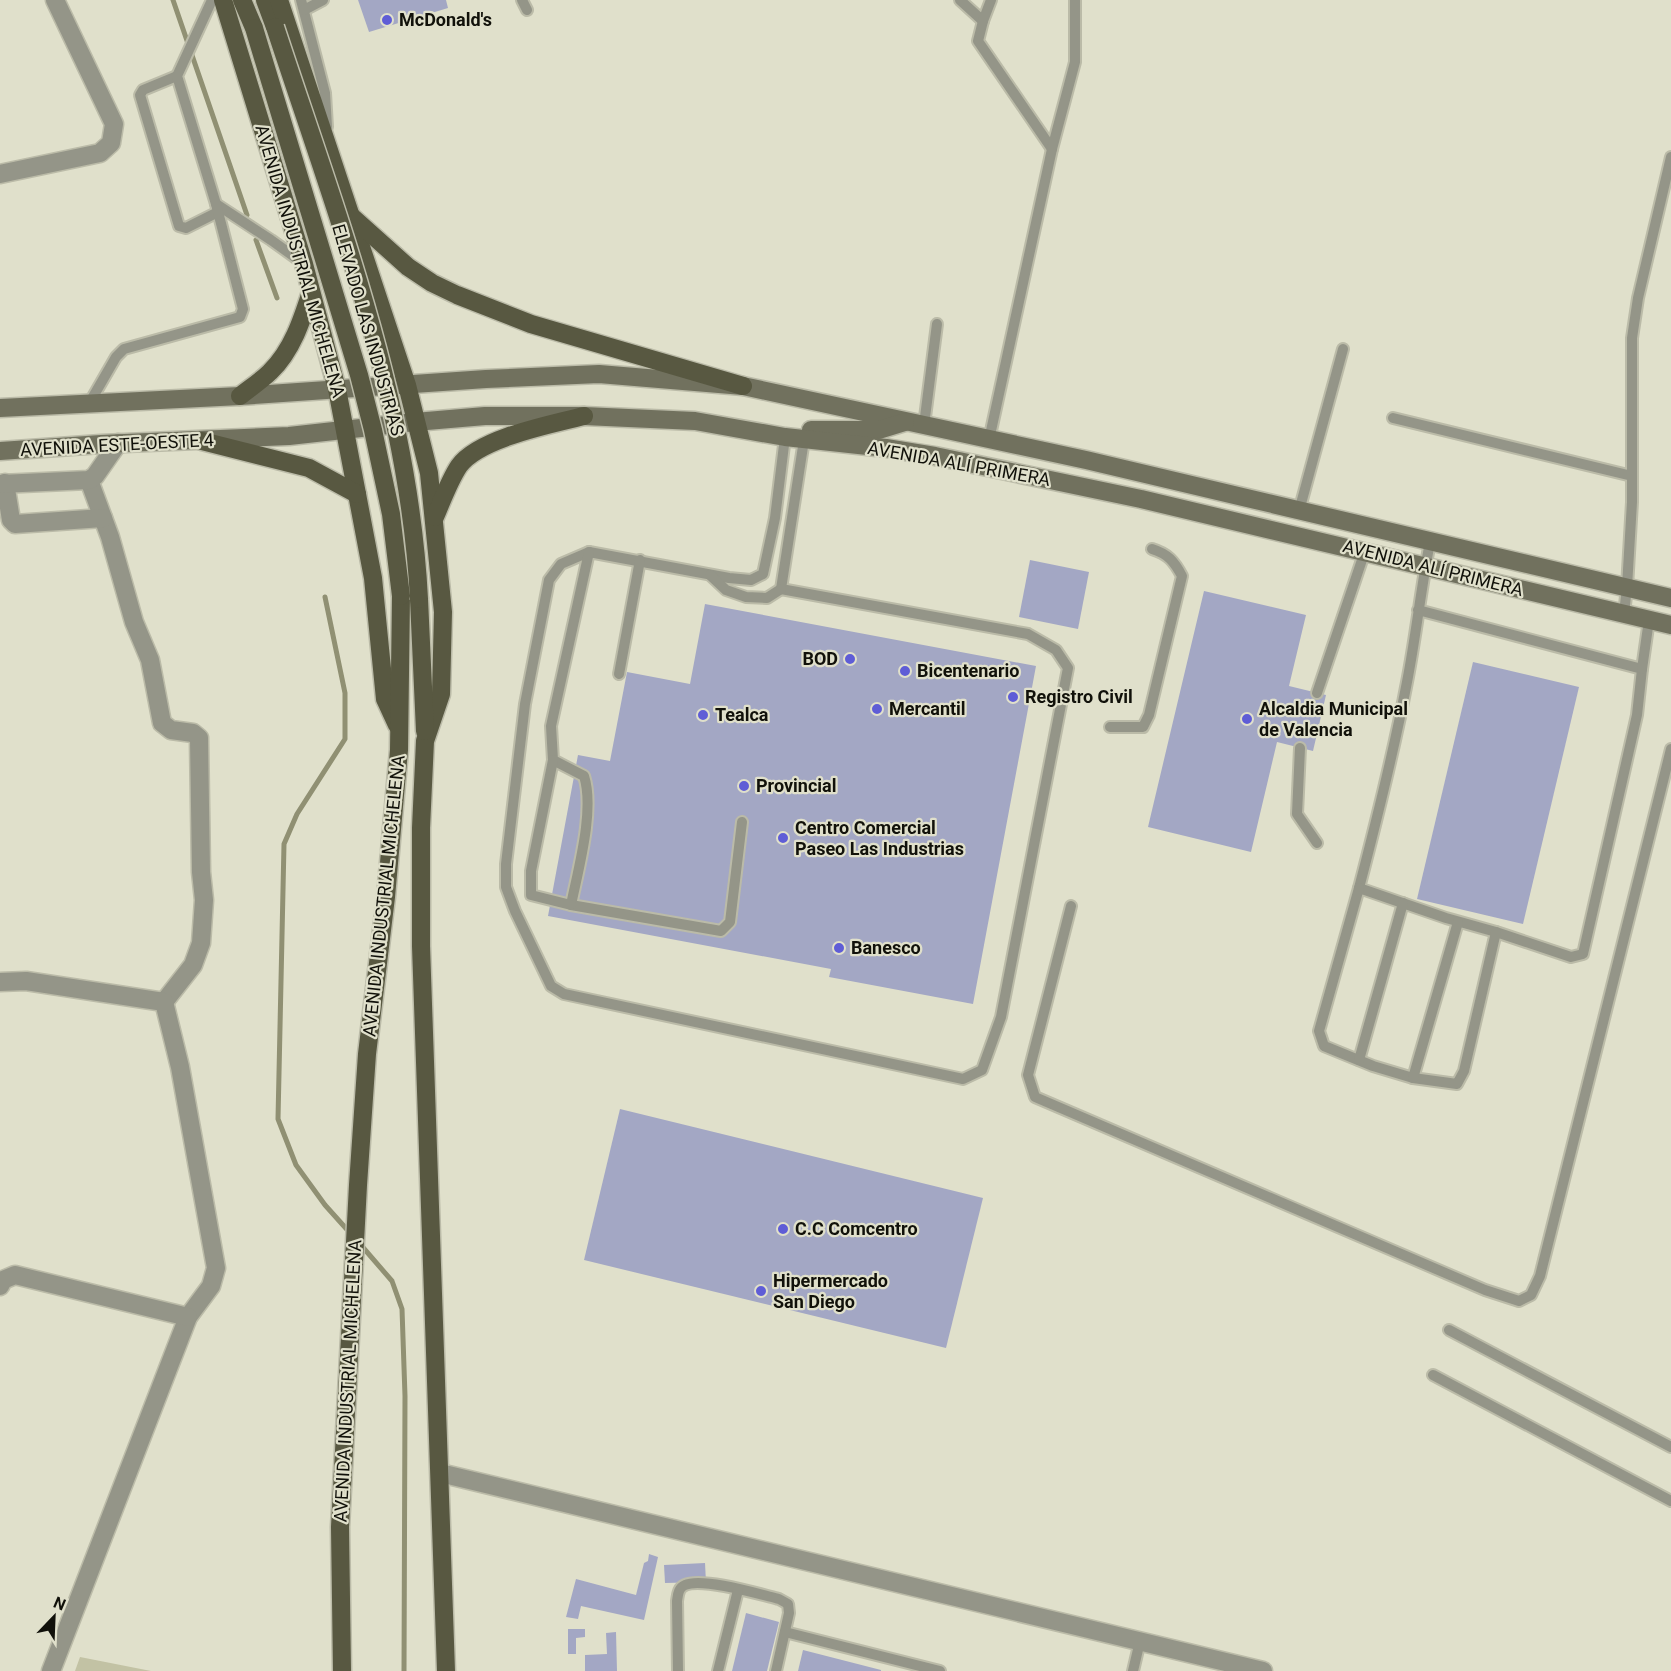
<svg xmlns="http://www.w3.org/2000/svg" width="1671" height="1671" viewBox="0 0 1671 1671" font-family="Roboto,sans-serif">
  <rect width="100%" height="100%" fill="#e0e0cb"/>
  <!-- green -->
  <polygon fill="#c2c2a4" points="80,1657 151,1671 75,1671"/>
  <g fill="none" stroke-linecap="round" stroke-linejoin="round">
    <!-- stream -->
    <g stroke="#909073" stroke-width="5">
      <polyline points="173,0 247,215"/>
      <polyline points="256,240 277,298"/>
      <polyline points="325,597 345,693 345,739 297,814 284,844 278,1119 296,1165 325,1205 351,1234"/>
      <polyline points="360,1244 392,1281 402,1309 405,1396 404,1671"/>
    </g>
  </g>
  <!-- building -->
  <g fill="#a3a7c4">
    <polygon points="358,0 446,0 448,8 369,32"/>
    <polygon points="1030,560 1089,572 1078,629 1019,617"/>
    <polygon points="1204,591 1306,615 1289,686 1326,695 1313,751 1277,742 1251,852 1148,827"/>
    <polygon points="705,604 1036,666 973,1004 829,977 831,969 548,916 578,755 610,761 627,672 690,684"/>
    <polygon points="1473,662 1579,687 1523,924 1417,899"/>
    <polygon points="620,1109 983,1198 946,1348 584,1260"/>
    <polygon points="649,1554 658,1557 644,1620 581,1606 578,1619 566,1617 576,1579 636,1595 644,1563 648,1561"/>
    <polygon points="705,1563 706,1582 665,1583 664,1565"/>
    <polygon points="746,1613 779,1622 767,1671 732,1671"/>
    <polygon points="568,1629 585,1629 585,1637 576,1638 576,1654 568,1654"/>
    <polygon points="616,1632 617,1671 585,1671 585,1655 607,1654 606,1633"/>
    <polygon points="803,1650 881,1670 881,1671 798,1671"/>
  </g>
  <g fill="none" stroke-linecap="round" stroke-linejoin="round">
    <!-- lane casing -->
    <g stroke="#bbbba8" stroke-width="14">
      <g id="lane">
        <polyline points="301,0 325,93 327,127"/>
        <polyline points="522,0 527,10"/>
        <polyline points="960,0 983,21"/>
        <polyline points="991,0 983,21 978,41 1052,149"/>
        <polyline points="304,10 323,0"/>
        <polyline points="177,76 143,90 140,95 179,226 186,228 218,212"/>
        <polyline points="216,204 271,240 303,263"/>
        <polyline points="90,402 116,357 124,349 240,317 243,309 216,204 177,76 212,0"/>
        <polyline points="1393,418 1632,476"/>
        <polyline points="924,425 937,324"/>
        <polyline points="785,437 775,518 763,574 751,580 729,578 589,552 561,564 549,580 525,704 506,864 506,887 515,911 551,986 564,994 963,1079 982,1070 1001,1017 1068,668 1056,650 1028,634 781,589 804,440"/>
        <polyline points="989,440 1052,149 1075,62 1075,0"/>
        <polyline points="1299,511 1343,349"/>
        <path d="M589 552 551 726 553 760 584 776C595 810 578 870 571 905L721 931 730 922 742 822"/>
        <polyline points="710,575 726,590 746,597 767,598 781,589"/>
        <path d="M1418 610 1642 669 1637 715 1583 954 1571 957 1496 932 1446 918 1359 888C1377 819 1394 751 1407 682 1416 636 1421 588 1430 542"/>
        <polyline points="1624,614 1627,587 1632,502 1632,338 1638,298 1671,157"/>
        <polyline points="1642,669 1649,620"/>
        <polyline points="619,674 640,560"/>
        <polyline points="1317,693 1365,551"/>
        <path d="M1110 727H1143L1149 715 1182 576C1174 561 1168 554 1152 549"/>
        <polyline points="1300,748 1297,814 1317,843"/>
        <polyline points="553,760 531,871 531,895 571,905"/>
        <polyline points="1359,888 1319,1031 1324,1046 1373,1066 1413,1078 1457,1084 1464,1071 1496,932"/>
        <polyline points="1071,906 1028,1075 1035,1097 1485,1290 1519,1301 1531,1295 1540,1276 1671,749"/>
        <polyline points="1359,1060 1403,903"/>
        <polyline points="1413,1078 1458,922"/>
        <polyline points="1449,1330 1671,1447"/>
        <polyline points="1433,1375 1671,1501"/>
        <polyline points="785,1632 940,1671"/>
        <path d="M678 1671 677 1601C678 1595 678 1588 685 1585 702 1577 759 1594 779 1599L788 1604 789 1613 776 1671"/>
        <polyline points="718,1671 738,1590"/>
        <polyline points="1133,1671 1140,1641"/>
      </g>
    </g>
    <!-- street casing -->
    <g stroke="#bbbba8" stroke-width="21">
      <g id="street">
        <polyline points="0,174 100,153 111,143 114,124 55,0"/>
        <polyline points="89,480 110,537 134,622 150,660 162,723 171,730 193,733 199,738 201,872 204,900 201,943 193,965 164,1002"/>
        <polyline points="5,483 11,520 15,524 103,518"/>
        <polyline points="0,484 89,480 95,476 118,443"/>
        <polyline points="0,982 26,981 164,1002 180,1067 216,1268 211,1286 188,1317 51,1671"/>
        <polyline points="0,1286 3,1280 15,1275 188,1317"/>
        <polyline points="440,1473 1263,1671"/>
      </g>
    </g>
    <!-- secondary casing -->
    <g stroke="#bbbba8" stroke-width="21">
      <g id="secondary">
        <polyline points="0,408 240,396 486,379 599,374 743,386 1086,460 1671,598"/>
        <polyline points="811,430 879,430 905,422"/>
        <polyline points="0,451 101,444 289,436 415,422 485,416 584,416 695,421 785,437 886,448 935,456 1141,499 1671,625"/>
      </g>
    </g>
    <!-- primary casing -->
    <g stroke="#bbbba8" stroke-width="21">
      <g id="primary">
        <polyline points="223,0 304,264 337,389 373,578 385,699 397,725"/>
        <polyline points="242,0 254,28"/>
        <polyline points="265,0 275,27"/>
        <polyline points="279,0 407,385 429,473 443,612 441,694 425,741 421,828 421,946 446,1671"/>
        <polyline points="351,216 408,267 432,283 457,295 531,324 743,386"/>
        <path d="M240 396C250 388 261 381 270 372 292 351 302 320 311 292"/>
        <polyline points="202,441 309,468 357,494"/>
        <path d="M435 517C442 501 449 481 459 466 479 438 552 424 584 416"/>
        <polyline points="419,599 425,731"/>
        <polyline points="342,1671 340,1527 358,1185 367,1054 386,897 399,750 401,596"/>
      </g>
    </g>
    <!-- lane -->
    <use href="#lane" stroke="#949588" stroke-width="10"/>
    <!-- street -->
    <use href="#street" stroke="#949588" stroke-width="18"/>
    <!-- secondary -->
    <use href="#secondary" stroke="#71715e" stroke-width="18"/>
    <!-- primary -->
    <use href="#primary" stroke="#585841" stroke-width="18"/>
    <!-- primary-bridge casing -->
    <g stroke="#bbbba8" stroke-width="21" stroke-linecap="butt">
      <g id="primary-bridge">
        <path d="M275 27C336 213 409 401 419 599"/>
        <polyline points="254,28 359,375 373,430 391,514 401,596"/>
      </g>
    </g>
    <!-- primary-bridge -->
    <use href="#primary-bridge" stroke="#585841" stroke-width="18"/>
  </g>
  <!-- markers -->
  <g fill="#5f5dd6" stroke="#e0e0cb" stroke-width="2">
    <circle cx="387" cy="20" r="6"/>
    <circle cx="850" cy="659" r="6"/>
    <circle cx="905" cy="671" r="6"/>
    <circle cx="1013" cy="697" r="6"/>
    <circle cx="877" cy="709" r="6"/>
    <circle cx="703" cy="715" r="6"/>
    <circle cx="1247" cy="719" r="6"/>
    <circle cx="744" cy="786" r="6"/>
    <circle cx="783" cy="838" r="6"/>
    <circle cx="839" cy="948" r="6"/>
    <circle cx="783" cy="1229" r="6"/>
    <circle cx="761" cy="1291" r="6"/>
  </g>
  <g text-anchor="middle" stroke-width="4.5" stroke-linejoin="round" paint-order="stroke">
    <!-- poi labels -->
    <g font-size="18" font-weight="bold" fill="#11110a" stroke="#e0e0cb" text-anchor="start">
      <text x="399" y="26">McDonald's</text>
      <text x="838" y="665" text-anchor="end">BOD</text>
      <text x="917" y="677">Bicentenario</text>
      <text x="1025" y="703">Registro Civil</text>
      <text x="889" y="715">Mercantil</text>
      <text x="1259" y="715">Alcaldia Municipal<tspan x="1259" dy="21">de Valencia</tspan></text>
      <text x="715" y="721">Tealca</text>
      <text x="756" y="792">Provincial</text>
      <text x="795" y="834">Centro Comercial<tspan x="795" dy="21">Paseo Las Industrias</tspan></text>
      <text x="851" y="954">Banesco</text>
      <text x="795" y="1235">C.C Comcentro</text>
      <text x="773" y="1287">Hipermercado<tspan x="773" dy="21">San Diego</tspan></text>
    </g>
    <!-- street labels -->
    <g font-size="18" fill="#11110a" stroke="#e0e0cb">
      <text transform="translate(300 261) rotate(74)" y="6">AVENIDA INDUSTRIAL MICHELENA</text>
      <text transform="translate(368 330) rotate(74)" y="6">ELEVADO LAS INDUSTRIAS</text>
      <text transform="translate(117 445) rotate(-3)" y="6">AVENIDA ESTE-OESTE 4</text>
      <text transform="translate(959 464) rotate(10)" y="6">AVENIDA ALÍ PRIMERA</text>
      <text transform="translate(1433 568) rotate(14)" y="6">AVENIDA ALÍ PRIMERA</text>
      <text transform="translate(384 896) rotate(-84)" y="6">AVENIDA INDUSTRIAL MICHELENA</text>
      <text transform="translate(348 1381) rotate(-87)" y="6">AVENIDA INDUSTRIAL MICHELENA</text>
    </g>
  </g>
  <!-- north arrow -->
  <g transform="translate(54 1617) rotate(23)" stroke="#e0e0cb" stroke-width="4.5" paint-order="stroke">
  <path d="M0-4.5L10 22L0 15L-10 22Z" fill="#11110a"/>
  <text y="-9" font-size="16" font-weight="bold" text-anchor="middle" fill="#11110a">N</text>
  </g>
</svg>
